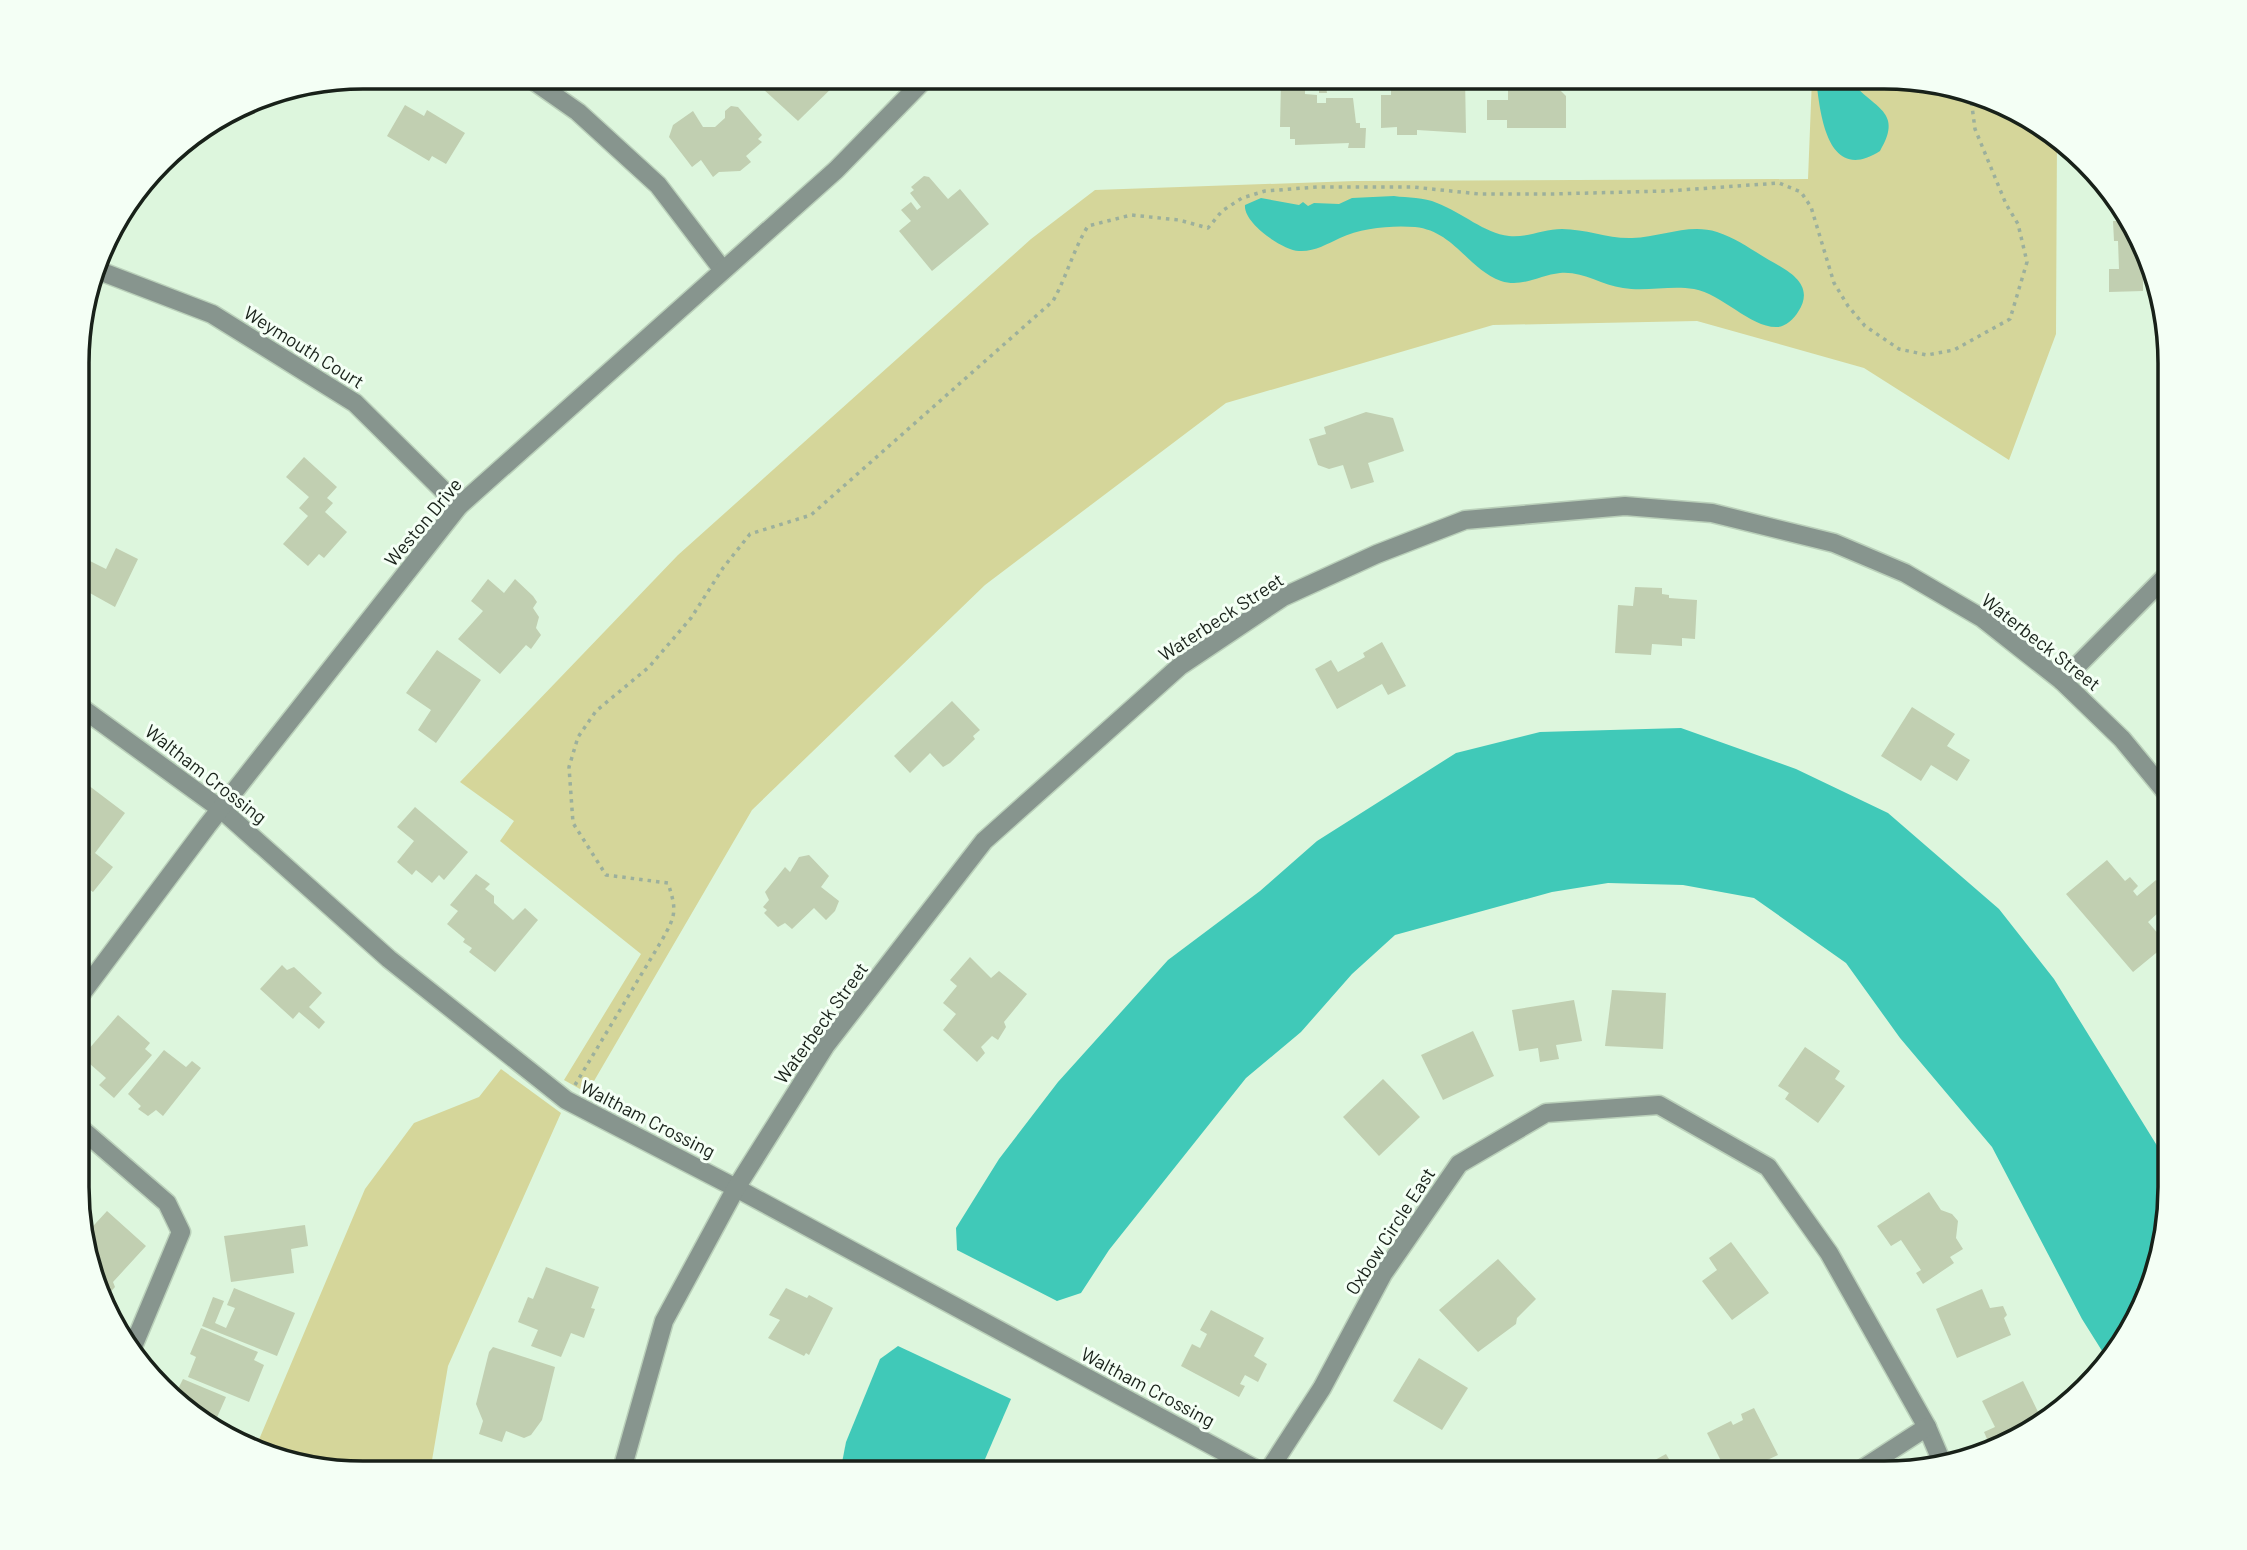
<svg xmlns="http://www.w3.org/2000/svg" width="2247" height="1550" viewBox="0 0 2247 1550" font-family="Barlow,sans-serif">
  <rect width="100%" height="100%" fill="#ddf6dd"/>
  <!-- green -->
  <g fill="#d5d69a">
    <polygon points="1812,78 1902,78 1976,92 2057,136 2056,334 2009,460 1864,368 1697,321 1493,325 1226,403 985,585 752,810 587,1093 564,1080 641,954 500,841 514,821 460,782 678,555 1031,239 1095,190 1355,181 1808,179"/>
    <path d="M501 1069 561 1113 448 1366 430 1472C373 1472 307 1477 255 1449L365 1189 414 1123 479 1097Z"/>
  </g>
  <!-- water -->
  <g fill="#40c9b8">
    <path d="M1816 78H1850C1868 108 1906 108 1880 151 1827 185 1820 113 1816 78Z"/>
    <path d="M1394 196C1408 198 1424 197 1437 203 1463 213 1484 233 1509 236 1526 238 1544 229 1562 229 1586 229 1609 239 1632 238 1662 237 1689 223 1717 232 1736 238 1752 250 1769 260 1789 271 1816 285 1798 312 1794 319 1785 327 1777 327 1751 328 1722 294 1694 289 1670 285 1646 292 1623 288 1601 285 1583 271 1560 273 1540 275 1522 288 1501 281 1468 269 1454 231 1415 227 1392 225 1361 228 1340 238 1327 244 1314 252 1299 251 1282 250 1243 223 1245 205L1261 198 1299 205 1303 202 1308 206 1314 203 1339 204 1352 198Z"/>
    <polygon points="1681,728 1796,769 1888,813 1999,909 2054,979 2169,1165 2169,1205 2155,1279 2109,1362 2082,1319 1992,1147 1900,1038 1846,963 1754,898 1683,885 1608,883 1552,892 1395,935 1352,974 1301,1032 1246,1078 1109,1250 1081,1293 1057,1301 957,1250 956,1228 999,1159 1058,1082 1168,960 1260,891 1317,841 1456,753 1540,732"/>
    <polygon points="898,1346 1011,1399 979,1473 840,1473 846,1442 880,1359"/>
  </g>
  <!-- building -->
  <g fill="#c1cfb1">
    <polygon points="770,77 837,77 841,79 798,121 761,87"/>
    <polygon points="1305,77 1330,77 1325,81 1327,93 1319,93 1319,83 1305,82"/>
    <polygon points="1391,77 1415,77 1415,87 1444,86 1444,77 1465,77 1466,133 1417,130 1417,135 1397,135 1397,127 1381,128 1381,95 1391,95"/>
    <polygon points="1281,81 1305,82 1305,94 1317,95 1317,103 1326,103 1326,98 1353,98 1356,123 1360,123 1360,128 1366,128 1365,148 1348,148 1349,143 1295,145 1295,139 1290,139 1290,127 1280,127"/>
    <polygon points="1508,86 1556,86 1566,96 1566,128 1507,128 1507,120 1487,120 1487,100 1508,100"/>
    <polygon points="405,105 424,116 427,110 465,133 446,164 432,156 429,161 387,136"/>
    <polygon points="731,106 738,107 762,135 758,139 762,142 746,156 751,162 740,171 719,172 713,177 701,160 692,167 669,137 673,125 693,111 703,127 715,127 725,118 725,111"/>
    <polygon points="924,176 929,177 948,199 960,189 989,224 932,271 899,231 911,221 901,210 911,202 917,210 921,207 910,193 914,190 911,187"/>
    <polygon points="2113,221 2132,221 2149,277 2143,277 2143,291 2109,292 2109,269 2119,269 2118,241 2114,241"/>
    <polygon points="1366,412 1393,418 1404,451 1368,463 1374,482 1351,489 1343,465 1329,469 1318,465 1309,439 1326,434 1324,427"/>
    <polygon points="304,457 337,487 327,498 333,503 325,512 347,532 324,558 319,554 308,566 283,544 308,516 299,508 309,497 286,477"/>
    <polygon points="116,548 138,559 115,607 79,587 79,550 88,560 106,569"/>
    <polygon points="488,579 504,593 515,579 533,596 537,602 533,608 539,617 536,628 541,635 531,649 526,645 500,674 458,639 483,611 471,601"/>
    <polygon points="1635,587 1662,588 1662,594 1669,595 1669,598 1697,600 1695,639 1682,638 1682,646 1652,644 1651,655 1615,653 1618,605 1633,606"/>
    <polygon points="1382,642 1406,686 1388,695 1382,684 1337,709 1315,669 1331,660 1338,672 1365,657 1363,653"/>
    <polygon points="437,650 481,680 436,743 418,730 431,710 406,693"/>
    <polygon points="952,701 980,730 973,736 975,739 950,763 943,767 930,753 910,773 894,756"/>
    <polygon points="1912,707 1955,734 1947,746 1970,760 1957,781 1931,765 1921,781 1881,756"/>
    <polygon points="88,785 125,813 95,853 113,867 93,892 79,882 79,869 91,854 79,846 79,797"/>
    <polygon points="415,807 468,852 444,880 439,875 432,883 416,870 412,875 397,862 414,841 397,827"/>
    <polygon points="809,855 829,876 821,887 839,901 835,911 826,920 814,908 792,929 785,923 778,927 764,913 767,910 763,907 769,900 765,892 785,867 790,872 799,857"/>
    <polygon points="2107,860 2125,881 2130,877 2138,886 2133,891 2137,896 2156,880 2169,896 2169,903 2148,922 2167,944 2133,972 2066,894"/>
    <polygon points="476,874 490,884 485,889 494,896 494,903 513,920 525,908 538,920 495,972 469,952 472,948 463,942 465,939 447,924 458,911 450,905"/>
    <polygon points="970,957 991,978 999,971 1027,994 1004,1022 1006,1027 998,1040 992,1036 981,1047 985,1053 977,1062 943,1030 956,1014 943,1003 957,986 950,980"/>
    <polygon points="282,965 287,970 294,967 322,993 309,1007 325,1022 319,1029 299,1012 293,1019 260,989"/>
    <polygon points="1612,990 1666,993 1663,1049 1605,1046"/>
    <polygon points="1574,1000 1582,1041 1556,1045 1559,1059 1540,1062 1538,1048 1519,1051 1512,1010"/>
    <polygon points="118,1015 150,1043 145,1049 152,1055 114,1098 99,1085 106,1078 82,1057"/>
    <polygon points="1473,1031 1494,1076 1443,1100 1421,1055"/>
    <polygon points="1805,1047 1840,1071 1835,1079 1845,1086 1818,1123 1785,1099 1789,1093 1778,1086"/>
    <polygon points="164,1050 186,1067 192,1061 201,1068 163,1116 156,1110 148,1116 138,1109 141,1106 128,1094"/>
    <polygon points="1383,1079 1420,1117 1379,1156 1343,1117"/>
    <polygon points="1929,1192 1941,1210 1952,1214 1958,1221 1956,1238 1963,1249 1950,1257 1954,1263 1923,1284 1916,1273 1921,1270 1901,1240 1891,1246 1877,1226"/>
    <polygon points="107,1211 146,1246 113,1282 115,1287 105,1298 84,1236"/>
    <polygon points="305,1225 308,1246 291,1249 294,1273 231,1282 224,1236"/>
    <polygon points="1731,1242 1769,1293 1732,1320 1702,1281 1717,1270 1709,1258"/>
    <polygon points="1498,1259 1536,1299 1517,1318 1516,1324 1478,1352 1439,1310"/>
    <polygon points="546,1267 599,1287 591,1308 595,1309 584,1338 571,1333 561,1357 531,1346 538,1330 518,1322 528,1297 533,1299"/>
    <polygon points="234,1288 295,1313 277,1356 202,1326 213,1297 224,1301 215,1323 226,1328 235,1308 227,1305"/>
    <polygon points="786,1288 807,1298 809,1295 833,1308 809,1355 806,1353 804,1356 768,1338 780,1320 769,1315"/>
    <polygon points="1982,1289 1990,1308 2003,1306 2007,1315 2004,1318 2011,1335 1957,1358 1936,1309"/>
    <polygon points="1211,1310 1264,1338 1254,1356 1267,1364 1258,1382 1245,1375 1240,1384 1245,1386 1239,1397 1181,1366 1192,1344 1200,1348 1207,1334 1200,1330"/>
    <polygon points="201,1328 258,1352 254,1360 264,1365 249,1402 188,1377 196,1357 190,1354"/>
    <polygon points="493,1347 555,1367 542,1420 531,1435 524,1438 506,1431 502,1442 479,1434 483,1421 476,1404 489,1352"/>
    <polygon points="1419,1358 1468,1388 1442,1430 1393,1401"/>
    <polygon points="183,1379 226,1397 215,1422 221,1425 219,1430 189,1414 183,1407 186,1400 175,1395"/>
    <polygon points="2023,1381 2041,1418 2012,1442 1991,1448 1984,1432 1995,1427 1982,1401"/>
    <polygon points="1754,1408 1778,1455 1765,1461 1768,1465 1752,1473 1727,1473 1707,1433 1731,1421 1733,1425 1743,1420 1741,1414"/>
    <polygon points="1666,1454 1677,1473 1631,1473"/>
  </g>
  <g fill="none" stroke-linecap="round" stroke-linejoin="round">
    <!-- street casing -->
    <g stroke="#bad0ba" stroke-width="21">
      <g id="street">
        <polyline points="528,77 578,112 658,185 722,269"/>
        <polyline points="97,270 212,314 355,403 459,506"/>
        <polyline points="2062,681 2169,573"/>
        <polyline points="79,706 222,810 389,959 566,1100 736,1188 1263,1473"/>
        <polyline points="79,997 207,826 459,506 836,170 927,77"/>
        <polyline points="79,1127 167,1203 181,1232 132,1349"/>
        <polyline points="621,1473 664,1321 736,1188 826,1045 984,841 1180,666 1283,597 1377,554 1465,520 1625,506 1712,513 1834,543 1905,573 1982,618 2062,681 2122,739 2169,796"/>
        <polyline points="1267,1473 1322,1388 1383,1274 1459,1164 1546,1113 1659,1105 1768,1167 1829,1253 1927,1427 1941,1460"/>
        <polyline points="1856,1473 1927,1427"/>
      </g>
    </g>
    <!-- path -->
    <path stroke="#9cb09c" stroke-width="3.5" stroke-dasharray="3.5 5" stroke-linecap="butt" d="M575 1085 662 940C676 915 677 911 668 883L606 875 573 823 569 767 578 737 596 711 649 667 691 618 723 568 750 534 811 515 1053 301C1067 276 1073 250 1088 226L1131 215 1179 220 1208 228 1222 211 1242 198 1265 191 1317 187H1413L1479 194H1551L1667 191 1779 183 1801 192 1811 207 1834 283 1848 306 1865 326 1899 349 1927 355 1954 350 2010 319 2027 262 2018 224 2006 204 1975 129 1970 91"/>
    <!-- street -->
    <use href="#street" stroke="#87958e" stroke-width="18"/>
  </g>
  <g text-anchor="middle" stroke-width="6" stroke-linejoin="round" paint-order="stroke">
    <!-- street labels -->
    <g font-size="19" fill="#182119" stroke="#f4fff5">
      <text transform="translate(304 347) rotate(32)" y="7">Weymouth Court</text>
      <text transform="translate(423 522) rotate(-50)" y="7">Weston Drive</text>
      <text transform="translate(1221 617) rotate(-33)" y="7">Waterbeck Street</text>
      <text transform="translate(2041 642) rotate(38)" y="7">Waterbeck Street</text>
      <text transform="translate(206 774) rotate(38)" y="7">Waltham Crossing</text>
      <text transform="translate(821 1023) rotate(-54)" y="7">Waterbeck Street</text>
      <text transform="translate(648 1119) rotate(27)" y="7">Waltham Crossing</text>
      <text transform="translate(1390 1231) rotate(-57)" y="7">Oxbow Circle East</text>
      <text transform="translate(1148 1387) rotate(28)" y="7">Waltham Crossing</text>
    </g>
  </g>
  <!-- crop -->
  <path d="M0 0H2247V1550H0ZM363 89H1884A274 274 0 0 1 2158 363V1187A274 274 0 0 1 1884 1461H363A274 274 0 0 1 89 1187V363A274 274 0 0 1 363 89Z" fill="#f4fff5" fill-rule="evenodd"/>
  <path fill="none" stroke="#182119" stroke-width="3.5" d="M363 89H1884A274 274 0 0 1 2158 363V1187A274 274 0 0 1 1884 1461H363A274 274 0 0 1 89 1187V363A274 274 0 0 1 363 89Z"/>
</svg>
